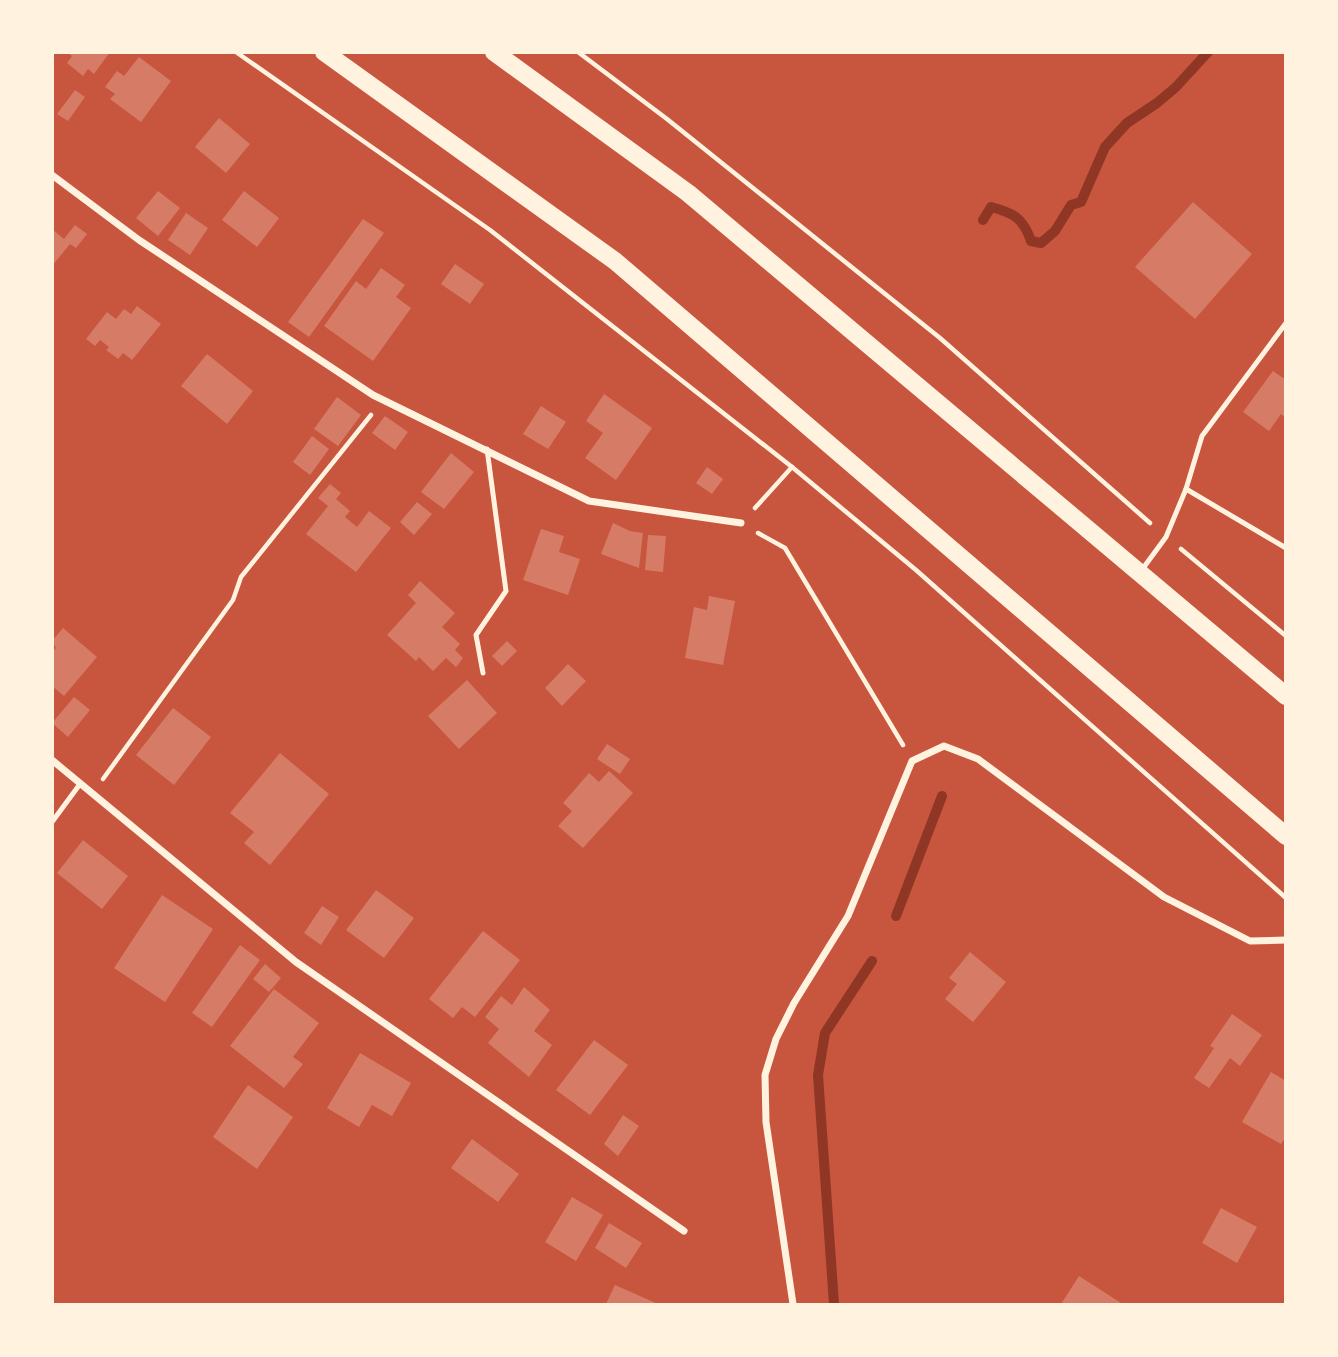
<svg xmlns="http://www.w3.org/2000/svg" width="1338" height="1357" viewBox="0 0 1338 1357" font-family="Rubik,sans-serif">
  <rect width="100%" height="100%" fill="#c8553d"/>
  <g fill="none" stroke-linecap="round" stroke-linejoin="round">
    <!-- stream -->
    <g stroke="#8f3625" stroke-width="10">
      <path d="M983 220 991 207C1014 213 1023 218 1031 241L1041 243 1055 231 1071 205 1081 202 1105 147 1127 123 1157 103 1176 87 1208 52"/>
      <polyline points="896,916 942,796"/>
      <polyline points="834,1304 818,1075 825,1033 872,961"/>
    </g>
  </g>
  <!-- building -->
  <g fill="#d67c66">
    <polygon points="67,52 110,52 94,74 88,69 83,76 67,63 72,56"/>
    <polygon points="139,57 171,81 141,122 110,99 115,94 105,87 117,71 124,76"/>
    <polygon points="75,90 85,97 68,121 57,114"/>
    <polygon points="219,118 250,144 226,173 195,147"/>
    <polygon points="158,191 180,208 158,236 136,218"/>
    <polygon points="244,191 279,218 257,247 222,220"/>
    <polygon points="1193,202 1252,254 1195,319 1135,267"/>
    <polygon points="186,213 208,228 190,255 168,240"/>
    <polygon points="363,219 384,233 309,337 288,322"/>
    <polygon points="75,225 87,234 76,248 70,244 52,266 52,229 64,239"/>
    <polygon points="455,264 484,284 470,304 441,284"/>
    <polygon points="381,268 405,285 396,297 411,308 373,361 324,326 356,281 366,289"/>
    <polygon points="137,306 161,324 132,360 123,353 118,359 106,350 109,347 100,340 95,346 86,339 107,312 116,319 124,309 131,314"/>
    <polygon points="207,354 253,391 227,424 181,386"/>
    <polygon points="1273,371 1286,380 1286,418 1281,414 1269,431 1243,412"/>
    <polygon points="604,394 652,428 616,480 585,458 603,433 586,421"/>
    <polygon points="337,397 361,415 338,446 314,429"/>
    <polygon points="541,406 566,422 548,449 523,434"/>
    <polygon points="385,416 408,432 395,450 372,433"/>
    <polygon points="312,436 329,449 310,475 293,462"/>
    <polygon points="451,453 474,472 444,509 421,492"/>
    <polygon points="707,467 723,479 712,494 696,483"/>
    <polygon points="330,484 341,493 336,499 350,511 345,517 357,527 369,511 391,528 356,572 306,534 328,506 318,498"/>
    <polygon points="417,502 432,514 414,535 400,522"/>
    <polygon points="613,523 630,531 643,533 639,568 601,554"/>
    <polygon points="541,529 564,536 559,552 580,559 568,595 523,580"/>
    <polygon points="648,535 666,536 663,572 645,570"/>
    <polygon points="420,581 455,613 442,627 460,644 455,650 463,658 456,667 446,658 433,671 419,657 416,661 387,635 416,603 408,595"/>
    <polygon points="709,596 735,601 723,665 685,658 694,607 707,610"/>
    <polygon points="63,628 97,657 64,696 52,686 52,652 56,648 52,641"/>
    <polygon points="507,641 517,651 502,666 492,656"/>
    <polygon points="568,664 586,681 562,706 545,688"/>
    <polygon points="467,680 497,713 459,749 428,716"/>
    <polygon points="74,697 90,710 68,737 52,723"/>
    <polygon points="173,708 211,737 174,785 136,755"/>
    <polygon points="607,744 630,759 620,774 597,759"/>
    <polygon points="280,753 329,794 270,865 244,843 254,832 230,813"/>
    <polygon points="609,771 633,793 583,848 558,826 572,811 563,803 589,773 599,782"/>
    <polygon points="83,840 128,876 102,909 57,873"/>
    <polygon points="376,890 414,918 384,958 346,930"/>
    <polygon points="162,895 213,929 165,1002 114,968"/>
    <polygon points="322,906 339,917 321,945 304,933"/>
    <polygon points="483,931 520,960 475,1017 462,1007 453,1018 429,999"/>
    <polygon points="240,945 260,960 212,1027 192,1013"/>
    <polygon points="970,952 1006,982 973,1022 945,999 957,984 949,978"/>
    <polygon points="265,964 281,978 269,992 253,979"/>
    <polygon points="524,987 550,1010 534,1031 552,1045 529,1077 488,1043 499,1029 485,1017 501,996 512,1005"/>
    <polygon points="274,989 319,1023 293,1057 303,1064 284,1088 230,1046"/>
    <polygon points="1232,1014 1262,1035 1240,1066 1230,1058 1209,1088 1194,1078 1214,1048 1210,1046"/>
    <polygon points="594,1040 628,1065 590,1115 556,1090"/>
    <polygon points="360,1053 411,1083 392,1116 372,1105 359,1127 327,1108"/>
    <polygon points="1271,1072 1286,1081 1286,1137 1281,1144 1242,1122"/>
    <polygon points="248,1085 293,1117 257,1169 213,1137"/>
    <polygon points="623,1115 639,1126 618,1156 604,1144"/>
    <polygon points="472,1139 519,1174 498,1202 451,1168"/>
    <polygon points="572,1197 603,1215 576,1261 545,1242"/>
    <polygon points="1221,1208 1257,1227 1237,1263 1202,1243"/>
    <polygon points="609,1223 642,1243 626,1268 595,1248"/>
    <polygon points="1079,1276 1121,1303 1120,1304 1061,1304"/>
    <polygon points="615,1285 658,1304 606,1304"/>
  </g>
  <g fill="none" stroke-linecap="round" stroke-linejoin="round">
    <!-- path -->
    <g stroke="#fff3e0" stroke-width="4.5">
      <polyline points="236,52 490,230 792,467 916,570 1286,898"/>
      <polyline points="578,52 667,119 940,338 1150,523"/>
      <polyline points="755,508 792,467"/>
      <polyline points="758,533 785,548 903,745"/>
      <polyline points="1181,549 1286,636"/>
      <polyline points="103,779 233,600 241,577 371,415"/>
    </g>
    <!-- service -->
    <g stroke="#fff3e0" stroke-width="5">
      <polyline points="1186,489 1286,548"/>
      <polyline points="1141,571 1166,537 1186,489 1202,436 1286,323"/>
      <polyline points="483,673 476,635 506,591 487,449"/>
      <polyline points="52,822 80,784"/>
    </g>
    <!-- minor -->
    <g stroke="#fff3e0" stroke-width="7">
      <polyline points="52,175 139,240 373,395 589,501 741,523"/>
      <polyline points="52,760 296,962 684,1231"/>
      <polyline points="793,1304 766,1122 765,1075 776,1039 794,1003 848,916 912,761 944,746 978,759 1164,897 1250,941 1286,940"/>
    </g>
    <!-- primary -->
    <g stroke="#fff3e0" stroke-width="18">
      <polyline points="324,52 615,261 1286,836"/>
      <polyline points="494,52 688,193 1286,696"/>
    </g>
  </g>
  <!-- border -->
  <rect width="1338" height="1357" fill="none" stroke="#fff3e0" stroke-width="108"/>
</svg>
